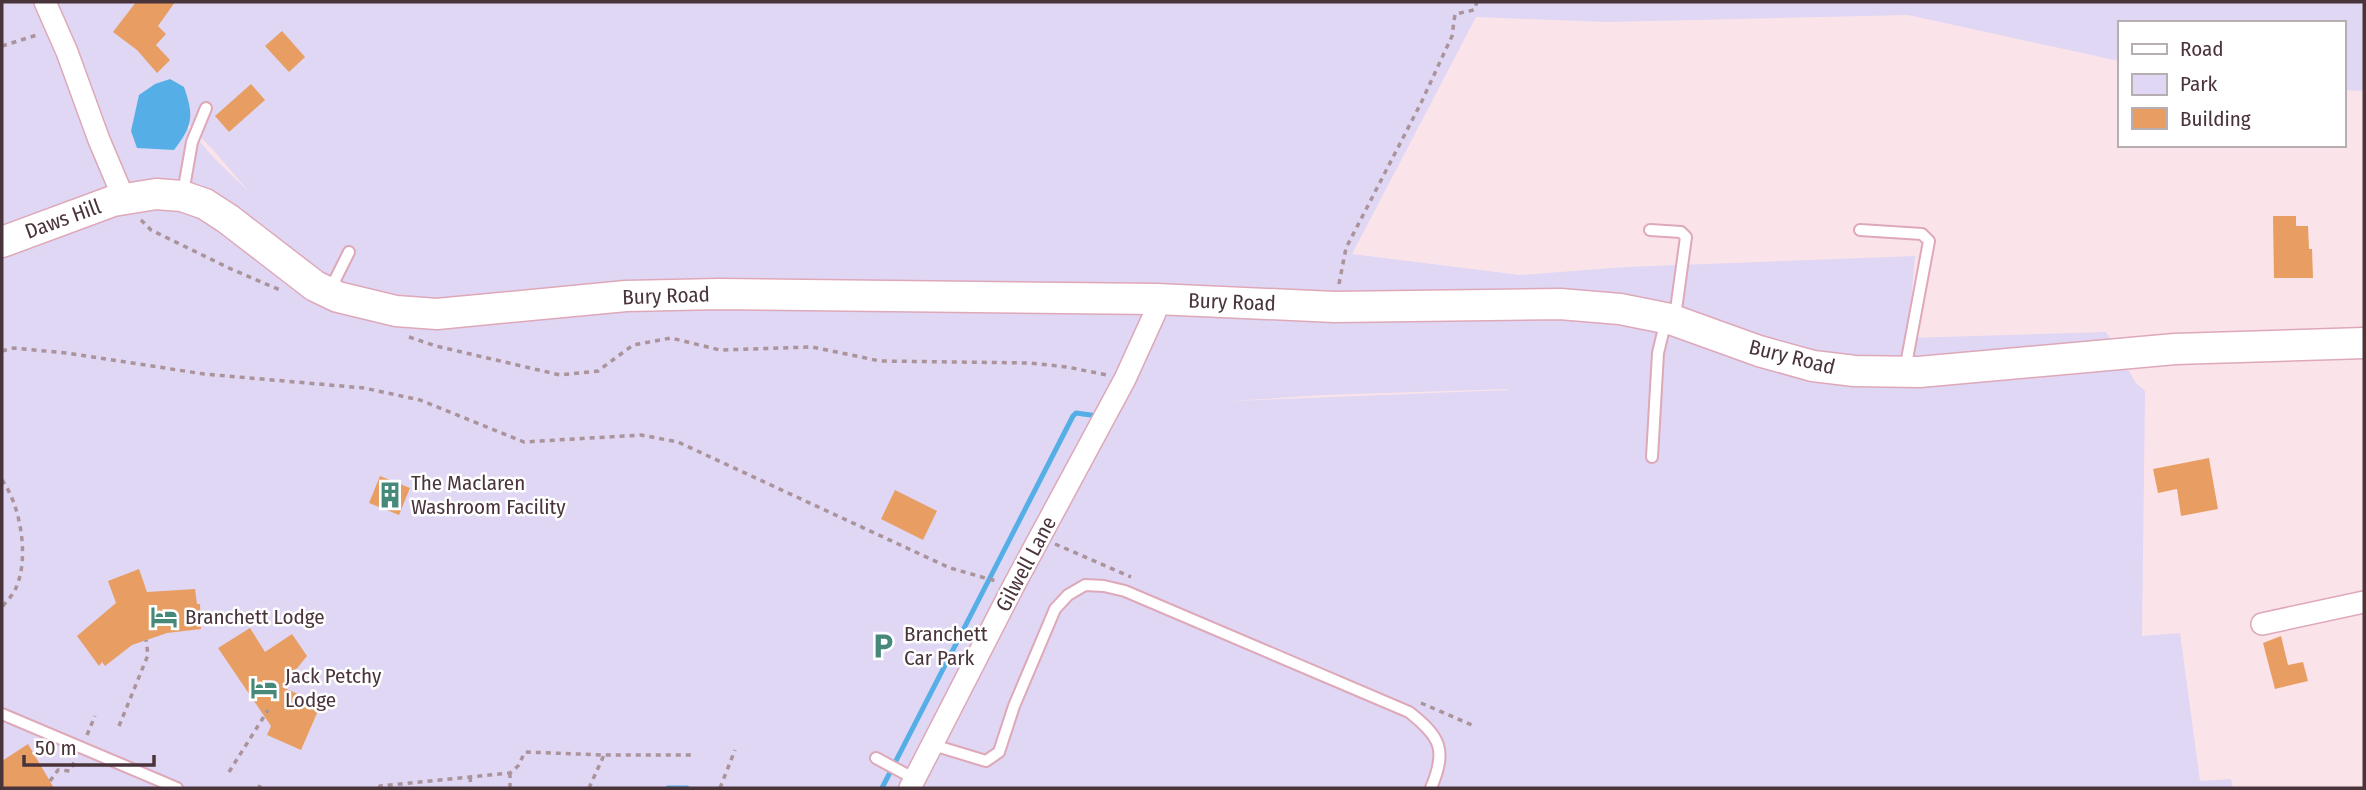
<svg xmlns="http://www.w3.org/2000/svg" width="2366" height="790" viewBox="0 0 2366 790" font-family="'Fira Sans Condensed',sans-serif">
  <rect width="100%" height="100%" fill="#fbe3ea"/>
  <!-- green -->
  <path fill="#dfd7f4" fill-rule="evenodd" d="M2 2H2364V91L2343 90V23H2119V61L1908 15 1607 22 1476 17 1352 254 1520 275 1626 267 1915 256 1908 338 2106 332 2136 383 2145 391 2142 636 2180 633 2200 781 2231 779 2233 788H2ZM145 79 215 152 250 193 213 157ZM1508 389V390L1232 401 1324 395Z"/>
  <!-- water -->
  <path fill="#55afe6" d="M170 79 184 87C194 116 193 125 174 150L137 148 131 131 139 95 155 84Z"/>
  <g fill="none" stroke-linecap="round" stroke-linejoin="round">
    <!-- stream -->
    <g stroke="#55afe6" stroke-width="5">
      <polyline points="668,788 687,788"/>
      <polyline points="882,788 1073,416 1076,413 1098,416"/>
    </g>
  </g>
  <!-- building -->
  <g fill="#e89e62">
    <polygon points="136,2 175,2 158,26 166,34 156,45 170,60 157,73 137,50 113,32"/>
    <polygon points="282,31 305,57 289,72 265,46"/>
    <polygon points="251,84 265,100 229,132 215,116"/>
    <polygon points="2273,216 2296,216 2296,226 2308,226 2309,249 2312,249 2313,278 2274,278"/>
    <polygon points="2209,458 2218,509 2181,516 2177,489 2158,493 2153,469"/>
    <polygon points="380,476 410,488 399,515 369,503"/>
    <polygon points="895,490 937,511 923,540 881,519"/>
    <polygon points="139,569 147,592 195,589 197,604 200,604 201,629 167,633 132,645 105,666 102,662 99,666 77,636 116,603 108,581"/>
    <polygon points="250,628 265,652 292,634 307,656 282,687 321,704 301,750 267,735 271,726 218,648"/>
    <polygon points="2281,636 2288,665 2303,662 2308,681 2275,689 2263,643"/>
    <polygon points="28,744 54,788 2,788 2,761"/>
  </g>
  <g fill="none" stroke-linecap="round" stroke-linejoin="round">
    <!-- lane casing -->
    <g stroke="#dea8b9" stroke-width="14">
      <g id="lane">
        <polyline points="183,193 192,142 206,108"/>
        <polyline points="1650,230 1681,232 1686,237 1675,317"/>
        <polyline points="1860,230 1922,234 1929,241 1905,370"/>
        <polyline points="330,290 349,252"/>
        <polyline points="1652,457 1658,353 1666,320"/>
        <polyline points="2,714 177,788"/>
        <path d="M933 745 986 761 999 752 1014 706 1055 609 1068 595 1085 585 1104 586 1125 591 1409 712C1441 737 1447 750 1431 788"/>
        <polyline points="876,758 915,779"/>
      </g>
    </g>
    <!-- street casing -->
    <g stroke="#dea8b9" stroke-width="24">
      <g id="street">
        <polyline points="45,2 67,52 99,140 124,199"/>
        <polyline points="2262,624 2364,602"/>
        <polyline points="910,788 1013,587 1125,379 1155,313 1156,299"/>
      </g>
    </g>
    <!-- secondary casing -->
    <g stroke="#dea8b9" stroke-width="33">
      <polyline id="secondary" points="2,242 113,201 156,194 182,196 205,204 228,219 315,286 338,297 396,311 437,314 626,296 719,294 1156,299 1335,307 1560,304 1620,309 1670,319 1759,351 1813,366 1855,371 1919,372 2175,349 2364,343"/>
    </g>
    <!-- path -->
    <g stroke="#aa939a" stroke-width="3.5" stroke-dasharray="5 5" stroke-linecap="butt">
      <polyline points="2,46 40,34"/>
      <polyline points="141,220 151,230 231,269 280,290"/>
      <polyline points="1339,284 1346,248 1421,103 1452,36 1455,14 1474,10 1477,2"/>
      <polyline points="409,337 436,346 560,375 598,371 633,345 671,338 720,350 812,347 880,361 1030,363 1067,367 1107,375"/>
      <polyline points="2,351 14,348 66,353 204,374 364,388 420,400 524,442 641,435 678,442 950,568 996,581"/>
      <path d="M2 480C21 506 30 560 15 590 12 596 6 602 2 607"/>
      <polyline points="1055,544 1131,577"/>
      <polyline points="1421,703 1474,726"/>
      <polyline points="119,726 148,655 146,640"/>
      <polyline points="87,735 95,716"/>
      <polyline points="229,772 268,710"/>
      <polyline points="510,773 510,788"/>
      <polyline points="470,777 471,788"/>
      <polyline points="50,781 58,770 70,771 76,758"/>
      <polyline points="259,788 260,785"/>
      <polyline points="379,788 380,786 510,773 518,766 525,752 604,755 692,755"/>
      <polyline points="589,788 604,755"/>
      <polyline points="720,788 735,750"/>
    </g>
    <!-- lane -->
    <use href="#lane" stroke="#fff" stroke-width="10"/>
    <!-- street -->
    <use href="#street" stroke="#fff" stroke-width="21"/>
    <!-- secondary -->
    <use href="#secondary" stroke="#fff" stroke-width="30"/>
  </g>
  <!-- icons -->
  <defs>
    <g id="building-bare" transform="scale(2.1)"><path d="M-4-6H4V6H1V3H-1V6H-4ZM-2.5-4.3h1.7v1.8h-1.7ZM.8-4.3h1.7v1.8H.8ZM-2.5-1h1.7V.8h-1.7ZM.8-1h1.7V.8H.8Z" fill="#46897b" stroke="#fff" stroke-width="2.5" paint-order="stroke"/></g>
    <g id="hotel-bare" transform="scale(2.1)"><path d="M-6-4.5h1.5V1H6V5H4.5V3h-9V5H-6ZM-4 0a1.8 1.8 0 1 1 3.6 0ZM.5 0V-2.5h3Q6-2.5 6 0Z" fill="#46897b" stroke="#fff" stroke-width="2.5" paint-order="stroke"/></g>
    <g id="parking-bare" transform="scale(2.1)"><path d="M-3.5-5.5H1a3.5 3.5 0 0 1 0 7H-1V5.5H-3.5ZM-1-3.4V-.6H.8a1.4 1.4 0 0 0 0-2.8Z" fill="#46897b" stroke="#fff" stroke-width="2.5" paint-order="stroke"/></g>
  </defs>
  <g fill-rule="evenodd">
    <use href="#building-bare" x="390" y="495"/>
    <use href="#hotel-bare" x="164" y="617"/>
    <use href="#parking-bare" x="883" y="646"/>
    <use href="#hotel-bare" x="264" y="688"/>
  </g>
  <g text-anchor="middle" stroke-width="5" stroke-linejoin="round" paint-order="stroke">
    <!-- street labels -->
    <g font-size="21" fill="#4a343b" stroke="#fff">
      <text transform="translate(63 219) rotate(-20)" y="7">Daws Hill</text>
      <text transform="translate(666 296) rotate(-2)" y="7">Bury Road</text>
      <text transform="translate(1232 302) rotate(2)" y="7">Bury Road</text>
      <text transform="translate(1792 357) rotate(14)" y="7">Bury Road</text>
      <text transform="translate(1026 564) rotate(-62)" y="7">Gilwell Lane</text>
    </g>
    <!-- poi labels -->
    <g font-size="21" fill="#4a343b" stroke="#fff" text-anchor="start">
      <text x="411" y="490">The Maclaren<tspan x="411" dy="24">Washroom Facility</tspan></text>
      <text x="185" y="624">Branchett Lodge</text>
      <text x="904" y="641">Branchett<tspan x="904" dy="24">Car Park</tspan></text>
      <text x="285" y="683">Jack Petchy<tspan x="285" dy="24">Lodge</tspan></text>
    </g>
  </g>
  <!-- border -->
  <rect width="2366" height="790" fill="none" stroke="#4a343b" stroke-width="7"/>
  <!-- legend -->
  <rect x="2118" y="21" width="228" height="126" fill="#ffffff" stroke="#b7aeb1" stroke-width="2"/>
  <rect x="2132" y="44" width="35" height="10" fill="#ffffff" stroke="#b7aeb1" stroke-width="2"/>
  <text x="2180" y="56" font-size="21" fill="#4a343b">Road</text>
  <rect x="2132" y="74" width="35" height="21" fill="#dfd7f4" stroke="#b7aeb1" stroke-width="2"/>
  <text x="2180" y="91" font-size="21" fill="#4a343b">Park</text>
  <rect x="2132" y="108" width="35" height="21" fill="#e89e62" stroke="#b7aeb1" stroke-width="2"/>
  <text x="2180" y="126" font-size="21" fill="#4a343b">Building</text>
  <!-- scale -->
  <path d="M24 755v10h130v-10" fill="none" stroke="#4a343b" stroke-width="3.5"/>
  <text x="35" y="755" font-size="21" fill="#4a343b" stroke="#ffffff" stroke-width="5" paint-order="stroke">50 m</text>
</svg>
